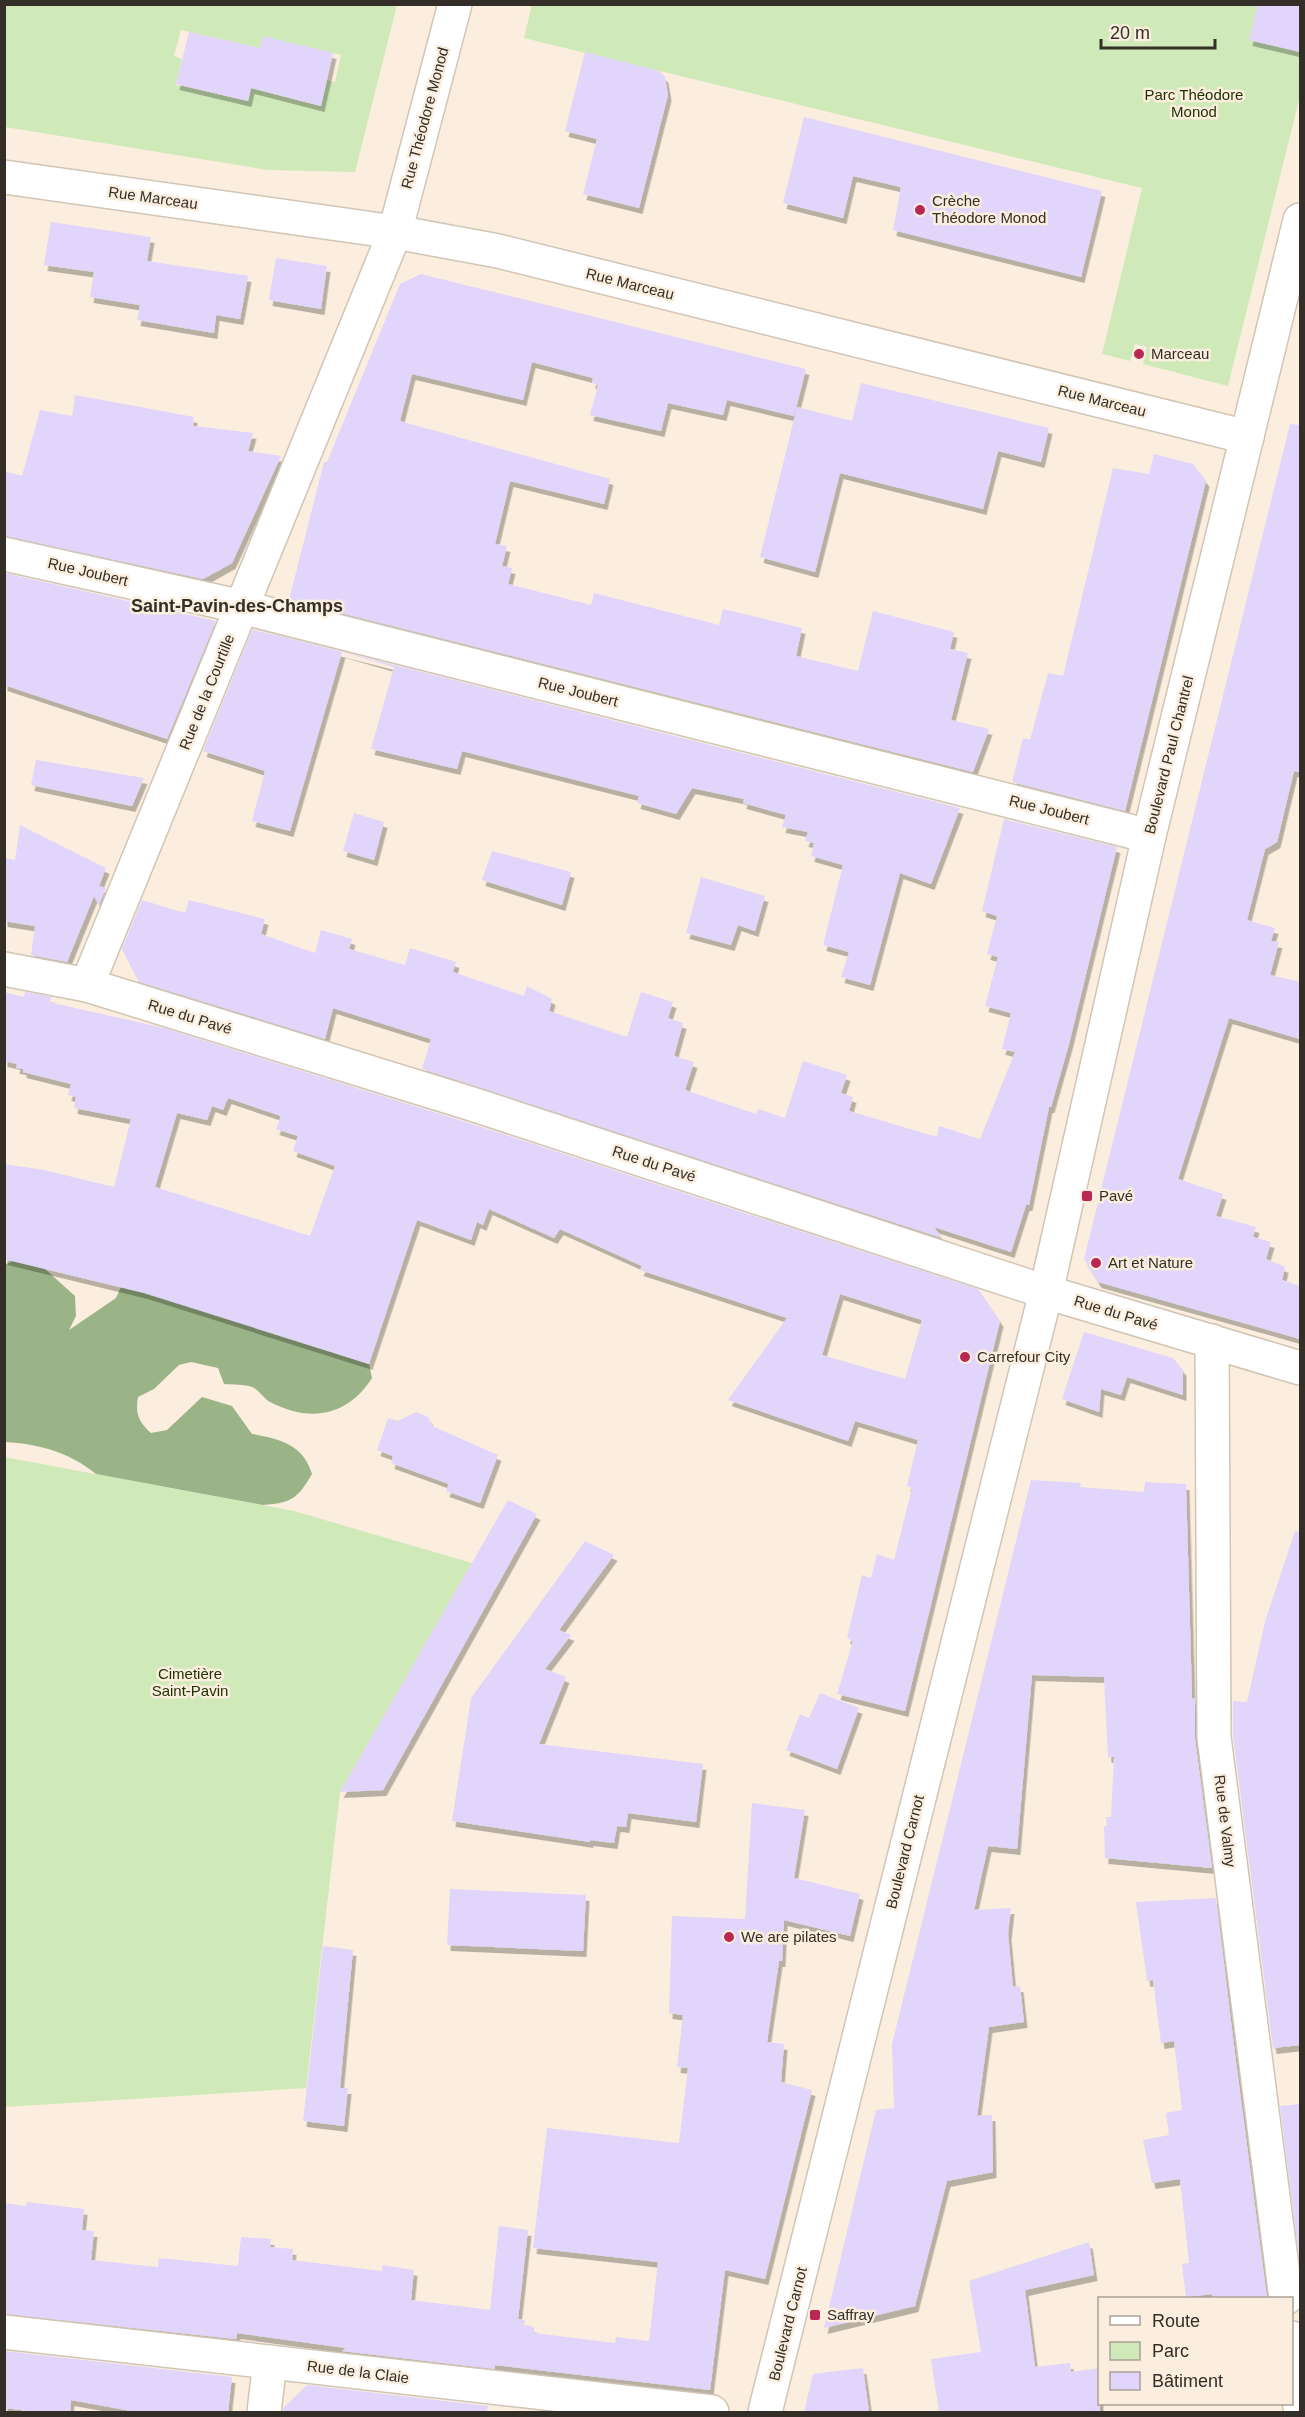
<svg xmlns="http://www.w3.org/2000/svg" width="1305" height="2417" viewBox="0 0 1305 2417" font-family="Helvetica,sans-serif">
  <defs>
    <filter id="shadow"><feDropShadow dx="3.5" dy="6" stdDeviation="0" flood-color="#0004"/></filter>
  </defs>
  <rect width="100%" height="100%" fill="#fbeede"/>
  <!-- green -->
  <g fill="#cfe9b9" fill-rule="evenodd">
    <polygon points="532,4 1300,5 1300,96 1228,386 1143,364 1147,347 1135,344 1130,361 1102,354 1142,188 524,38"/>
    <path d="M4 5H397L355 172 268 170 5 127ZM181 30 260 48 263 37 341 55 335 82 327 80 321 106 269 93 252 82 248 101 176 85 182 59 174 56Z"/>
    <polygon points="4,1457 294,1511 472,1563 340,1792 306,2088 5,2107"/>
  </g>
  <!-- forest -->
  <path fill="#9bb487" d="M13 1261 45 1269 75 1296 76 1316 69 1330 116 1298 121 1287 154 1295 369 1364 372 1378C348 1416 310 1423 270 1402 264 1399 259 1390 252 1387 245 1384 232 1385 224 1384L218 1368 191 1362 179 1365 154 1389 138 1397C135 1414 139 1422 151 1433L167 1430 202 1397 232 1406 252 1434C279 1439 303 1444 312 1474 298 1498 292 1503 263 1505L96 1474C69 1452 39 1444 5 1442L4 1265Z"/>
  <!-- building -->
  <g fill="#e1d5fc" fill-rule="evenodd" filter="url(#shadow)">
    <polygon points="1258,4 1300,4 1300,52 1249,40"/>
    <polygon points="189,32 260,48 263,36 333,53 321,106 251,88 248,101 176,84"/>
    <polygon points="585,52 659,71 665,77 668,95 639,208 583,194 597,139 565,131"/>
    <polygon points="804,117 1102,191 1081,277 893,230 901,187 853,176 843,218 783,203"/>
    <polygon points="51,222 151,237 147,261 248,276 240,319 216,315 214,333 137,320 140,305 90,297 94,272 44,265"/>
    <polygon points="276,258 327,266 321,309 269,300"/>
    <polygon points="421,274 806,369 794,416 727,400 723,415 668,403 661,431 590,415 598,385 592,383 593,378 532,362 523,400 412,374 400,421 610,479 604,504 510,481 495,544 507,546 502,566 512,568 508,584 591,605 594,593 719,625 723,609 802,628 796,656 858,671 873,611 954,632 950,649 968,653 951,720 989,729 973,772 289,600 324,462 327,462 400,284"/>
    <polygon points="861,383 1049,428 1041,462 998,451 983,509 840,473 815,572 760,557 797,407 852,421"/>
    <polygon points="75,395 194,417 193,426 253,433 248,451 281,456 232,563 203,579 4,536 4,471 22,476 40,410 72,416"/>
    <polygon points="1290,424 1300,425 1300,772 1294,771 1277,842 1265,849 1247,920 1275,928 1271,941 1279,942 1270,975 1300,982 1300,1039 1229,1018 1178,1179 1223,1194 1216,1216 1256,1227 1253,1237 1271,1242 1266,1259 1285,1267 1282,1280 1300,1286 1300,1339 1098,1282 1084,1259"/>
    <polygon points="1154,454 1193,464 1206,481 1125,811 1012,782 1023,738 1030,740 1048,673 1063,676 1113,468 1149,474"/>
    <polygon points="4,573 216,621 167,739 4,685"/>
    <polygon points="252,630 280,636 960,808 931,884 900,873 870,985 841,977 849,952 823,945 843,865 811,856 814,843 805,841 808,832 782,827 786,815 743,803 744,799 692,788 676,814 637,803 639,796 462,751 457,769 371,749 394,667 342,652 290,831 252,821 265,771 203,751"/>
    <polygon points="36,760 144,778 132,806 31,785"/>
    <polygon points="354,813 384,822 374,860 343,851"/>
    <polygon points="1004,819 1117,847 1069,1044 1051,1107 1049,1107 1029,1205 1026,1205 1011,1252 934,1227 942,1238 422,1069 431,1039 333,1008 325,1039 139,982 122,949 142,900 185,913 189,900 265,919 261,934 315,953 321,930 352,939 349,949 405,965 410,948 456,962 453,972 524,996 527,986 552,999 549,1011 627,1037 641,992 673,1002 668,1018 683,1023 674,1056 694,1062 685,1090 756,1114 758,1109 785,1118 803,1061 847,1075 841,1093 853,1097 849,1111 937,1137 939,1126 980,1139 1015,1052 1002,1049 1011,1013 985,1006 998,957 987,954 997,916 982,911"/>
    <polygon points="20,825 106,868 99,886 106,888 99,905 94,896 67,962 31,955 35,926 4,921 4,858 15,860"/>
    <polygon points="492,851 571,872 562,905 482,880"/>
    <polygon points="701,877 765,896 755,931 738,925 731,945 686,933"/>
    <path d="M4 992 24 997 25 992 52 997 49 1002 164 1028 466 1122 978 1289 1000 1321 905 1711 837 1694 853 1641 847 1638 862 1575 871 1578 877 1554 894 1560 912 1488 907 1486 918 1440 855 1421 848 1441 728 1400 787 1318 640 1270 642 1266 560 1229 554 1238 489 1209 483 1225 477 1222 471 1240 417 1220 369 1364 144 1293 4 1259V1164L44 1170 114 1187 131 1119 74 1108 76 1097 68 1095 71 1084 23 1072V1069L16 1068 17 1064 4 1061ZM228 1098 281 1116 276 1129 298 1136 293 1151 335 1166 310 1236 155 1187 177 1113 207 1120 212 1106 223 1110ZM840 1294 922 1320 905 1379 822 1355Z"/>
    <polygon points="1084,1332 1173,1358 1183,1370 1183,1395 1127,1377 1121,1395 1101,1389 1099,1412 1062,1399"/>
    <polygon points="416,1412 428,1417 432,1426 498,1455 480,1503 446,1491 449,1484 391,1463 393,1456 377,1450 388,1418 398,1421"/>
    <polygon points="1031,1480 1081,1483 1080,1487 1144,1492 1145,1482 1186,1484 1192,1698 1195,1699 1195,1739 1212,1868 1105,1858 1104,1826 1107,1826 1106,1817 1111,1817 1114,1757 1108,1757 1104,1677 1032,1675 1017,1849 988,1846 974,1910 1011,1908 1008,1934 1013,1987 1020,1986 1024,2022 989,2027 977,2116 992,2115 993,2172 947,2181 915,2306 824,2328 876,2110 894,2108 892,2044"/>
    <polygon points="508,1500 537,1514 383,1790 340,1792"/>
    <polygon points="1295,1531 1300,1532 1300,2045 1273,2048 1233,1736 1233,1701 1247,1702 1265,1622"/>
    <polygon points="585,1541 614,1555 559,1630 571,1635 545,1669 566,1677 539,1744 703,1764 696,1822 628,1813 626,1827 617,1826 614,1843 590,1840 590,1842 452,1821 471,1698"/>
    <polygon points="820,1693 859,1708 837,1769 786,1750 800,1714 809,1718"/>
    <polygon points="752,1803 805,1810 794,1878 860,1894 850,1936 784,1920 782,1961 779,1961 767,2042 784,2044 781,2082 812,2090 765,2279 725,2270 710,2390 495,2365 495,2369 342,2351 346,2348 237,2333 236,2339 4,2314 4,2203 26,2206 27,2202 84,2209 82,2230 94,2231 91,2260 158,2267 159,2258 238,2266 241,2237 271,2239 270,2247 293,2249 292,2260 382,2271 382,2265 414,2270 411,2300 490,2310 499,2226 528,2230 518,2319 525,2320 524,2325 534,2327 534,2333 615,2343 616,2337 649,2341 658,2262 533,2248 547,2128 679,2143 688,2068 677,2067 683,2015 669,2013 672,1916 745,1919"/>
    <polygon points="450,1889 586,1895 583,1951 447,1945"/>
    <polygon points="1216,1898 1235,2054 1267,2298 1212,2298 1212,2294 1186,2297 1182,2264 1189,2263 1180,2179 1152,2183 1143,2140 1169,2135 1166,2113 1182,2110 1174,2041 1161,2043 1153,1980 1147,1981 1136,1902"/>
    <polygon points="323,1946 353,1950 340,2088 348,2088 344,2126 303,2121"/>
    <polygon points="1300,2104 1300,2264 1280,2106"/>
    <polygon points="1089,2242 1094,2275 1025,2290 1035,2367 1070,2363 1071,2372 1100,2368 1100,2412 939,2412 931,2359 981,2352 969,2281"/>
    <polygon points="4,2351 232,2377 228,2412 137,2412 71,2400 70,2412 21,2412 22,2410 4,2408"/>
    <polygon points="863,2368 869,2412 804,2412 813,2374"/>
    <polygon points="307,2385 488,2406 487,2412 283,2412 283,2408"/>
  </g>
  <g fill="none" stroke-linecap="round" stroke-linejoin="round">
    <!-- minor casing -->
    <g stroke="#d1c5b5" stroke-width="36">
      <g id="minor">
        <polyline points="4,177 395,232 498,251 1247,437"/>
        <polyline points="4,554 225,603 1149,836"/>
        <polyline points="4,969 87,985 472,1104 1046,1292 1300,1368"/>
        <polyline points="87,985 395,232 455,4"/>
        <polyline points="1212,1341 1214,1737 1286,2298"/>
        <polyline points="4,2332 712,2412"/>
        <polyline points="1292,2338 1300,2408"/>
        <polyline points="264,2412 270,2362"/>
        <polyline points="765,2412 1046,1292 1149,836 1300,220"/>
      </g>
    </g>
    <!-- minor -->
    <use href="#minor" stroke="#fff" stroke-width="33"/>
  </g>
  <!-- markers -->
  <g fill="#b82852" stroke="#fbeede" stroke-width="2">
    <circle cx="920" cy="210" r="6"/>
    <circle cx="1139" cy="354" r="6"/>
    <rect x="1081" y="1190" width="12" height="12" rx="3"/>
    <circle cx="1096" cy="1263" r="6"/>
    <circle cx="965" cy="1357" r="6"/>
    <circle cx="729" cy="1937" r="6"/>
    <rect x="809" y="2309" width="12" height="12" rx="3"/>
  </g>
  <g text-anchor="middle" stroke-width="5" stroke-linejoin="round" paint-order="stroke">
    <!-- park labels -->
    <g font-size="15" fill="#1b3100" stroke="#fbeede">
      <text x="1194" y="100">Parc Théodore<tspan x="1194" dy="17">Monod</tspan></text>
      <text x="190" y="1679">Cimetière<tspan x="190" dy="17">Saint-Pavin</tspan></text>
    </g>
    <!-- street labels -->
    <g font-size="15" fill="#332e28" stroke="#fbeede">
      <text transform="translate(425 118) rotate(-75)" y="5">Rue Théodore Monod</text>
      <text transform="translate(153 198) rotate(8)" y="5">Rue Marceau</text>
      <text transform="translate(630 284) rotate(14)" y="5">Rue Marceau</text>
      <text transform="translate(1102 401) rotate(14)" y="5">Rue Marceau</text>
      <text transform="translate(88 572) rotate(13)" y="5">Rue Joubert</text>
      <text transform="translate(207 692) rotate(-68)" y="5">Rue de la Courtille</text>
      <text transform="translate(578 692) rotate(14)" y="5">Rue Joubert</text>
      <text transform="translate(1169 755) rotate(-76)" y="5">Boulevard Paul Chantrel</text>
      <text transform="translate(1049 810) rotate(14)" y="5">Rue Joubert</text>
      <text transform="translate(190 1017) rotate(17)" y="5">Rue du Pavé</text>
      <text transform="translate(654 1164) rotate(18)" y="5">Rue du Pavé</text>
      <text transform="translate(1116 1313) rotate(17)" y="5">Rue du Pavé</text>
      <text transform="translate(1225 1821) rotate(83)" y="5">Rue de Valmy</text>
      <text transform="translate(905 1852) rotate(-76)" y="5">Boulevard Carnot</text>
      <text transform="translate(788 2324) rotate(-76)" y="5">Boulevard Carnot</text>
      <text transform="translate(358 2372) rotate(7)" y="5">Rue de la Claie</text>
    </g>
    <!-- poi labels -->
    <g font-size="15" fill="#332e28" stroke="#fbeede" text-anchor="start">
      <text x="932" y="206">Crèche<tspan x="932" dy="17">Théodore Monod</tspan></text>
      <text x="1151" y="359">Marceau</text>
      <text x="1099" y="1201">Pavé</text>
      <text x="1108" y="1268">Art et Nature</text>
      <text x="977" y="1362">Carrefour City</text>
      <text x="741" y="1942">We are pilates</text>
      <text x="827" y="2320">Saffray</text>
    </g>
    <!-- quarter labels -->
    <g font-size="18" font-weight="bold" fill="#332e28" stroke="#fbeede">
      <text x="237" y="612">Saint-Pavin-des-Champs</text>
    </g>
  </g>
  <!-- border -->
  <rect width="1305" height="2417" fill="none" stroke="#332e28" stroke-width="12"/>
  <!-- legend -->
  <rect x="1098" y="2297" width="195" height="108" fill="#fbeede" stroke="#aba195" stroke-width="1.5"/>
  <rect x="1110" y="2316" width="30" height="9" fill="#ffffff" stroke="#aba195" stroke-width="1.5"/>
  <text x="1152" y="2327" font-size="18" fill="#332e28">Route</text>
  <rect x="1110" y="2342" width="30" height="18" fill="#cfe9b9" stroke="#aba195" stroke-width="1.5"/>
  <text x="1152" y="2357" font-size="18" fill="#332e28">Parc</text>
  <rect x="1110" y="2372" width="30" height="18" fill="#e1d5fc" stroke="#aba195" stroke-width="1.5"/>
  <text x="1152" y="2387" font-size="18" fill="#332e28">Bâtiment</text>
  <!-- scale -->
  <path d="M1101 39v9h114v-9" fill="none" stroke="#332e28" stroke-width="3"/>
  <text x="1110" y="39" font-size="18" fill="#332e28" stroke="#fbeede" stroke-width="4.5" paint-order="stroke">20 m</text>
</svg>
